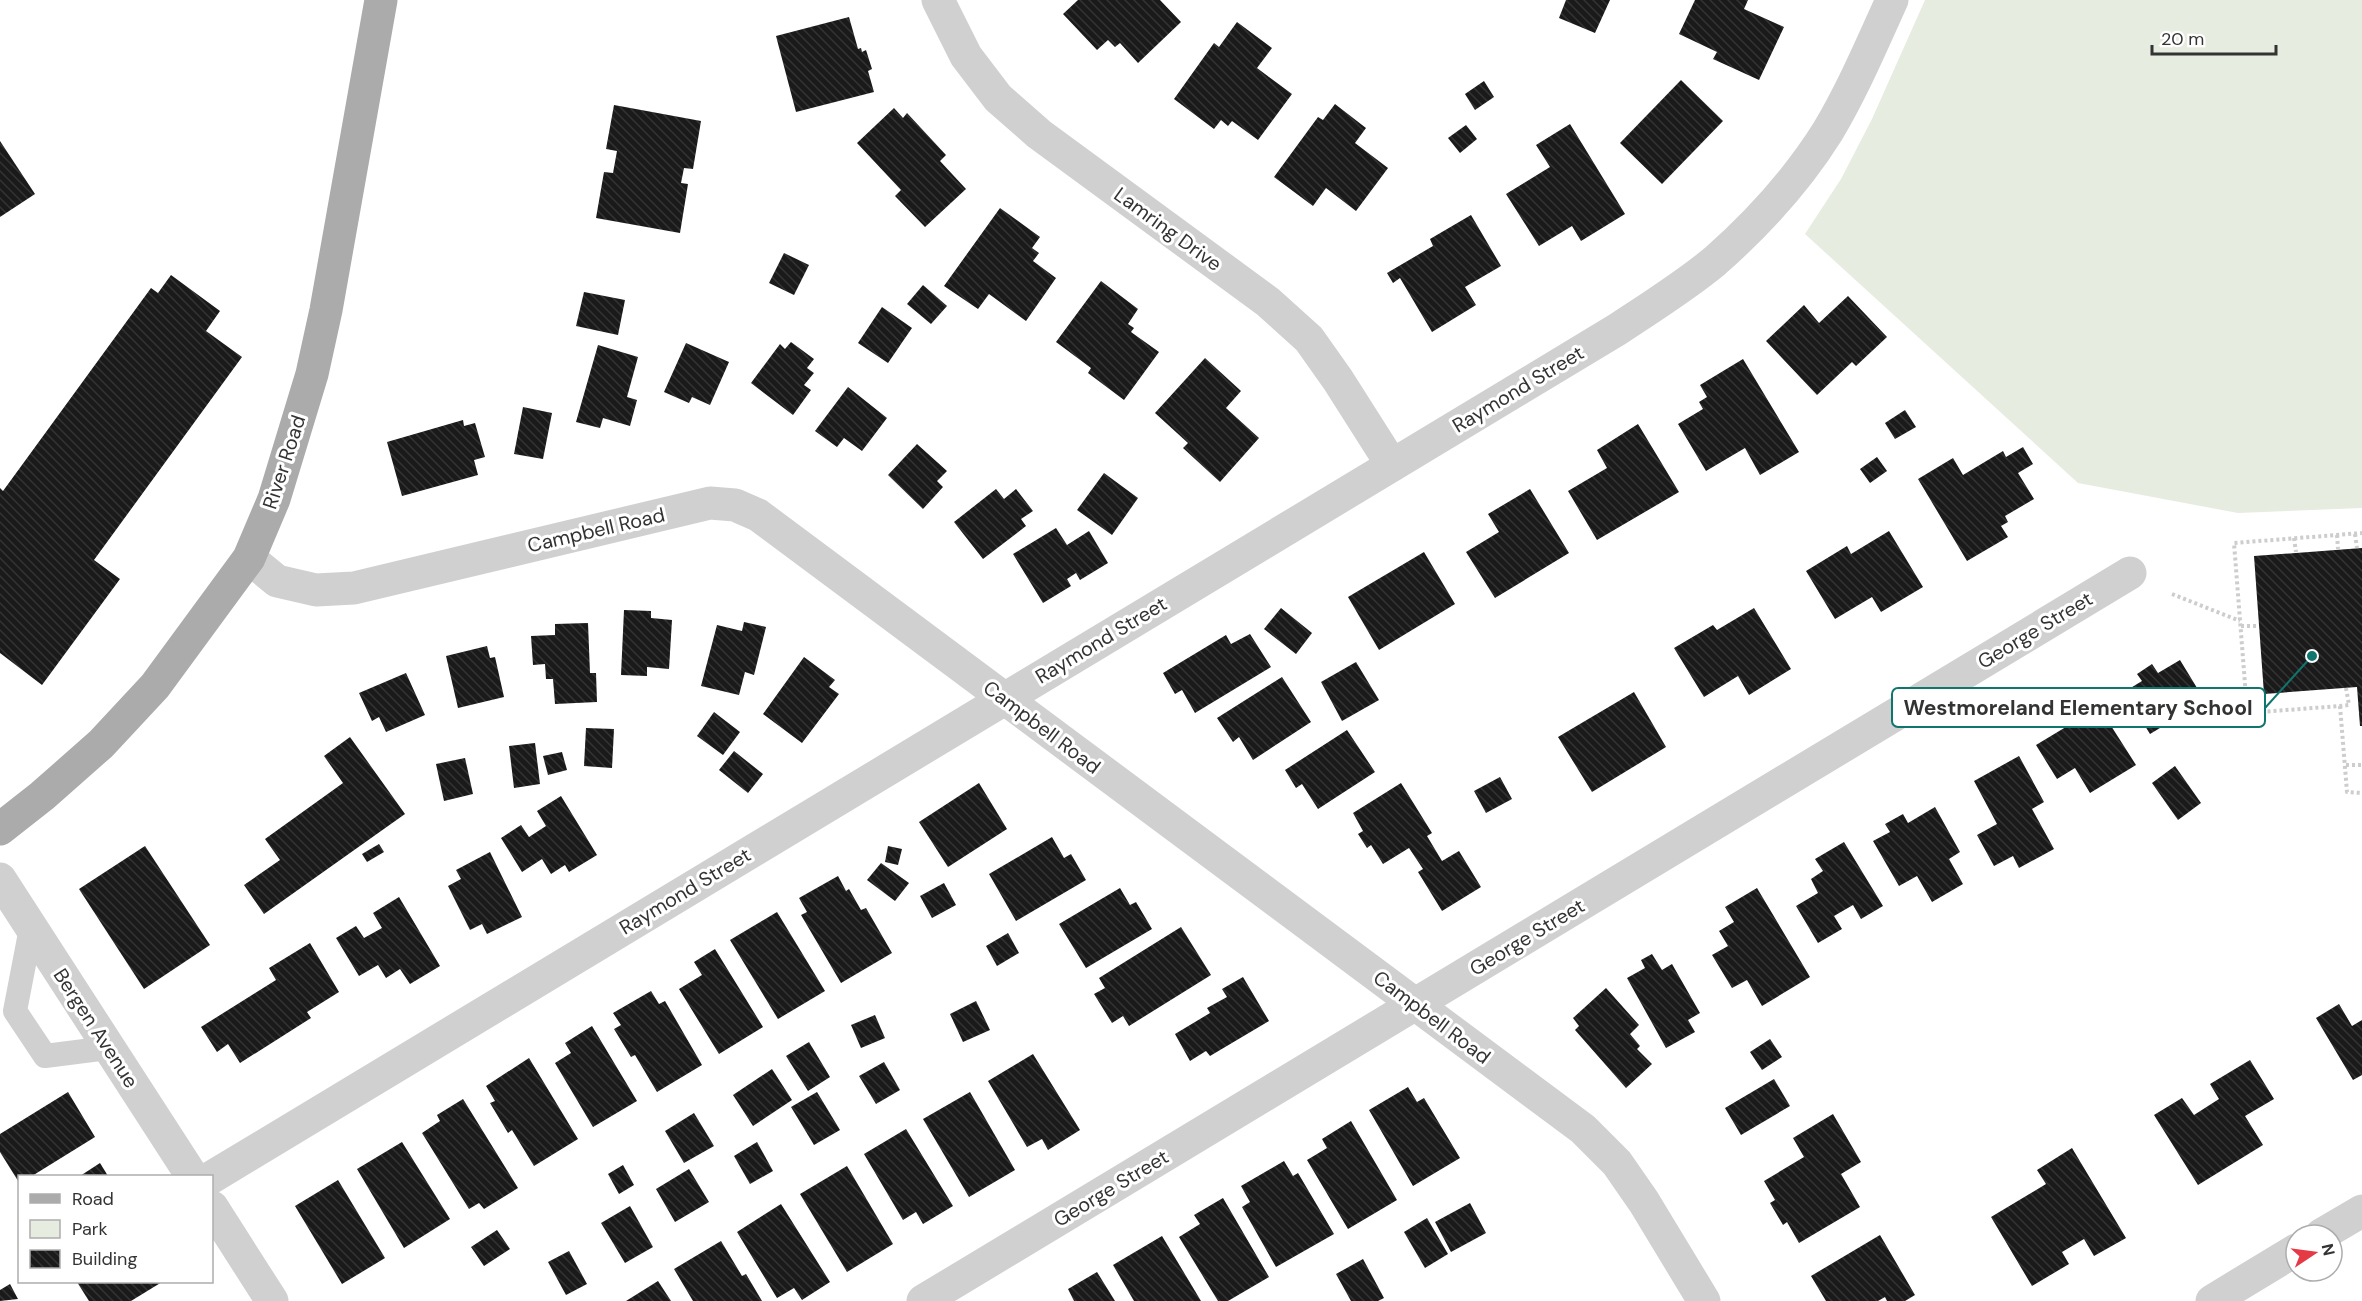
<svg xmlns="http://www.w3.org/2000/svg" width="2362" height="1301" viewBox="0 0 2362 1301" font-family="'DM Sans',sans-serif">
  <defs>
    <pattern id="building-back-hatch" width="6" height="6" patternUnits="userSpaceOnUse" patternTransform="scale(1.5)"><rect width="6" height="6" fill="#1a1a1a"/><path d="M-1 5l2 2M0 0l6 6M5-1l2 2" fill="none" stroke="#333"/></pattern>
  </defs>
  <rect width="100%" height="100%" fill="#fff"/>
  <!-- green -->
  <polygon fill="#e6ecdf" points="1925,0 2362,0 2362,508 2238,513 2078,483 1805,234 1841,179 1872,119"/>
  <!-- building -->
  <g fill="url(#building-back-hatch)">
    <polygon points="1078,0 1160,0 1181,22 1138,63 1120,43 1115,47 1108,40 1097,50 1063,14"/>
    <polygon points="1566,0 1610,0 1595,33 1559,18"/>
    <polygon points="1695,0 1748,0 1744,9 1784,27 1759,80 1713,59 1717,52 1679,34"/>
    <polygon points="849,17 858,49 861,48 862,52 866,50 872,69 868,71 874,92 796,112 776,36"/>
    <polygon points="1237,22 1272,48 1257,68 1292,94 1258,140 1232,121 1228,126 1221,120 1214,129 1174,99 1214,43 1219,47"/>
    <polygon points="1681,80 1723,121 1662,184 1620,143"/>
    <polygon points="1484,81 1494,97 1475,110 1465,94"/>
    <polygon points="1335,104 1366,128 1355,143 1388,168 1356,211 1326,188 1313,206 1274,177 1318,117 1323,120"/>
    <polygon points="614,105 701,121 693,169 684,168 681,183 688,184 680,233 596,218 604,172 613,173 617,151 606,149"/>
    <polygon points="894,108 903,118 907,113 946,155 940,161 966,189 925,227 895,196 901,190 857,143"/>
    <polygon points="1570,124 1625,214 1581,241 1572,226 1539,246 1506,194 1550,167 1536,145"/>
    <polygon points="1466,125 1477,139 1460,153 1448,138"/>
    <polygon points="0,141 35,194 0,217"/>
    <polygon points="1000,208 1040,237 1032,248 1039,253 1033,261 1056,278 1026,321 989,294 978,309 944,286"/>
    <polygon points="1471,215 1501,266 1465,287 1476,305 1432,332 1400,278 1393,283 1387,273 1433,246 1430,239"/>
    <polygon points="784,253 809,265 794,295 769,283"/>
    <polygon points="171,275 220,311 206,331 242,357 94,560 120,579 42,685 0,653 0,488 3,491 151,288 158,293"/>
    <polygon points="1101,281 1138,309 1128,324 1134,328 1131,332 1159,352 1124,400 1088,373 1091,368 1056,342"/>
    <polygon points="923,285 947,306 931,324 907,304"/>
    <polygon points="584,292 625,300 618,335 576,326"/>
    <polygon points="1848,296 1887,337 1856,366 1852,362 1817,395 1766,341 1804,305 1819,323"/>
    <polygon points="882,307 912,328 888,363 858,343"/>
    <polygon points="791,342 814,359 807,368 814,373 804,385 811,390 793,415 751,383 780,344 785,349"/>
    <polygon points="686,343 729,362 710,405 692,397 689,403 664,392"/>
    <polygon points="598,345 638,357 627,397 637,400 630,426 603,418 600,428 576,422"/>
    <polygon points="1205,358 1241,391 1226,408 1259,438 1220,482 1183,448 1188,443 1155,413"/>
    <polygon points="1743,359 1799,452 1760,475 1745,448 1706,471 1678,424 1703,409 1699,402 1707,397 1700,385"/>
    <polygon points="848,387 887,418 862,451 844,438 837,447 815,431"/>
    <polygon points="523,407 552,413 543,459 514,454"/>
    <polygon points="1905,410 1916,427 1895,439 1885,423"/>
    <polygon points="463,420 464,426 475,423 485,457 474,460 478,475 402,496 387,442"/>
    <polygon points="1638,424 1679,492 1597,540 1568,491 1607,468 1597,450"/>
    <polygon points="917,444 947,471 937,481 943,487 923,509 888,475"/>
    <polygon points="2023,447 2033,464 2018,473 2034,499 2005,516 2008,522 2001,526 2008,537 1967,561 1918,479 1953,458 1963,475 2003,451 2006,457"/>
    <polygon points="1877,457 1887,471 1870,483 1860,469"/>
    <polygon points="1104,473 1138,498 1112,535 1077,510"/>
    <polygon points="996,489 1004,499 1016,489 1033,511 1021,519 1026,526 983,559 954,522"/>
    <polygon points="1530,489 1569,553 1495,598 1466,552 1499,532 1488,514"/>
    <polygon points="1056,528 1067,545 1089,531 1108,563 1080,580 1076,573 1067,579 1071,586 1043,603 1013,554"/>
    <polygon points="1889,531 1923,587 1881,612 1872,597 1835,619 1806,571 1847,546 1851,554"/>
    <polygon points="2362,548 2362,726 2360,726 2357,687 2264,694 2254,556"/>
    <polygon points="1424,552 1455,604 1379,650 1348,597"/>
    <polygon points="1281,608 1312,633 1296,654 1264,629"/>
    <polygon points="1754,608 1791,669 1749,695 1738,676 1704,697 1674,648 1713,625 1717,630"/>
    <polygon points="624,610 651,611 651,618 672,620 669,669 647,667 647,676 621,675"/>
    <polygon points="744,622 766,627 754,675 745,672 739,695 701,686 717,625 742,631"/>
    <polygon points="588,623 590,673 596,673 597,702 555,704 553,679 546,679 545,664 533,665 531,636 555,635 555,624"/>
    <polygon points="1250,634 1271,667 1195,713 1182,690 1175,694 1163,673 1226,635 1231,644"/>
    <polygon points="487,646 490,658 495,657 504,697 458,708 446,656"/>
    <polygon points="804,657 835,680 829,687 839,694 802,743 763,714"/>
    <polygon points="2180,660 2205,701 2150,734 2124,692 2142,681 2137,674 2152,664 2158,673"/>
    <polygon points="1356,662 1379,700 1342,721 1321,682"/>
    <polygon points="406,673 425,715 386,732 379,717 372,721 359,693"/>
    <polygon points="1282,677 1311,722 1253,760 1239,737 1233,742 1217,718"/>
    <polygon points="1634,692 1666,747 1592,792 1558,737"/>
    <polygon points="2099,707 2136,765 2090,793 2075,768 2057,779 2036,745"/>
    <polygon points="714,712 740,732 723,755 697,736"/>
    <polygon points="586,728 614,729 612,768 584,766"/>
    <polygon points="1347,730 1375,772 1318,809 1302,784 1296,788 1285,770"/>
    <polygon points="350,737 405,814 264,914 244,885 280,860 265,839 343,783 324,756"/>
    <polygon points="535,743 540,784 514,788 509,746"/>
    <polygon points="734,751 763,774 748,793 719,770"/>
    <polygon points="562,752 567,770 548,775 543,756"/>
    <polygon points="2019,756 2044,802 2032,809 2054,849 2019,868 2013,856 1994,866 1977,835 1997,824 1974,781"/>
    <polygon points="465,758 473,794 444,801 436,764"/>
    <polygon points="2175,766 2201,803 2178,820 2152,783"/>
    <polygon points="1500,777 1512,799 1486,813 1474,791"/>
    <polygon points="979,783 1007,829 948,867 919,822"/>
    <polygon points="1401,783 1432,833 1427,836 1442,861 1459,851 1481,887 1442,911 1418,872 1423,869 1409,848 1383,864 1371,845 1367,848 1358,834 1363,831 1353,813"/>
    <polygon points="561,796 597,855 569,872 565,865 551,874 542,859 522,872 501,838 521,825 529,837 546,826 537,811"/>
    <polygon points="1935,807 1960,852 1949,859 1963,884 1932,902 1917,876 1899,886 1873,841 1890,832 1885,824 1903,814 1908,823"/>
    <polygon points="1052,837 1064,858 1071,854 1086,880 1016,921 989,874"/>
    <polygon points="1844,842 1883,906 1861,919 1853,905 1834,916 1842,929 1818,943 1796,906 1818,893 1811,879 1823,871 1815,859"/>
    <polygon points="379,844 384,852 367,862 362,854"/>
    <polygon points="145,846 210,945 144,989 79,889"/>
    <polygon points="888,846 902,849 898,865 885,862"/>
    <polygon points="490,852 522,917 487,934 482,924 470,930 448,886 461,879 456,870"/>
    <polygon points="881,863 909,883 895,901 867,880"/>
    <polygon points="838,876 846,891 849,889 861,910 866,908 892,953 841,983 801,915 807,912 799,898"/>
    <polygon points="944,883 956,905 932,918 920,896"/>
    <polygon points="1120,888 1130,905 1136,902 1152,929 1086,968 1059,924"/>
    <polygon points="1757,888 1810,977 1762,1006 1747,980 1732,988 1712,955 1728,946 1719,931 1734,922 1725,907"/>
    <polygon points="399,897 440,966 410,984 400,969 386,978 378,965 359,976 336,938 356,926 364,938 382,928 373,913"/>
    <polygon points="777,912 825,991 778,1019 730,940"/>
    <polygon points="1181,927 1211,975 1129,1026 1123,1016 1112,1023 1094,994 1105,988 1099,978"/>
    <polygon points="1008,933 1019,953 997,966 986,946"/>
    <polygon points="310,943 339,992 307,1012 311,1018 240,1063 228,1044 217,1052 201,1027 276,980 269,968"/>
    <polygon points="715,949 763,1027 719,1054 679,989 702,975 694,962"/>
    <polygon points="1652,954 1662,970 1672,964 1700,1013 1688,1020 1695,1032 1666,1048 1627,978 1645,968 1641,960"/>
    <polygon points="1243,977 1269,1021 1210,1056 1206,1051 1190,1061 1175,1034 1210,1013 1207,1008 1227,997 1222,989"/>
    <polygon points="1606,988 1639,1025 1630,1034 1640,1046 1637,1049 1652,1064 1626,1088 1575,1030 1579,1026 1573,1018"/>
    <polygon points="651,991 659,1004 665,1001 702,1065 657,1092 635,1055 631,1057 614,1029 621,1025 613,1013"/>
    <polygon points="976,1001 990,1030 963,1042 950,1014"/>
    <polygon points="2339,1004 2352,1026 2362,1020 2362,1075 2353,1080 2316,1018"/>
    <polygon points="875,1015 885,1038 861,1048 851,1025"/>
    <polygon points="592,1026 637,1101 593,1127 555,1063 571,1053 565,1043"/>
    <polygon points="1770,1039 1782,1057 1762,1070 1750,1052"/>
    <polygon points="809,1042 830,1077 808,1091 786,1056"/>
    <polygon points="1033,1054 1080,1130 1048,1150 1042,1139 1027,1147 988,1081"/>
    <polygon points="529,1058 578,1139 534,1166 512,1130 508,1133 490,1103 495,1101 486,1086"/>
    <polygon points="2250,1060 2274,1099 2245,1116 2263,1145 2198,1185 2154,1115 2182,1098 2194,1115 2219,1099 2210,1084"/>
    <polygon points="884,1062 900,1090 876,1104 859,1076"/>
    <polygon points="772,1069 792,1100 753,1126 733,1095"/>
    <polygon points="1774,1079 1790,1106 1741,1135 1725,1108"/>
    <polygon points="1408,1087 1417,1102 1424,1098 1460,1158 1413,1186 1369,1110"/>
    <polygon points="68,1092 95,1137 32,1176 20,1176 20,1184 0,1152 0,1134"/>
    <polygon points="817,1092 840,1130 814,1145 791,1107"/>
    <polygon points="970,1092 1015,1170 969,1197 923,1119"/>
    <polygon points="463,1099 518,1188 484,1209 479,1203 469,1209 422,1133 440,1121 437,1115"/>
    <polygon points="694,1113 714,1146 684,1163 665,1131"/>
    <polygon points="1833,1114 1861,1162 1841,1174 1860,1207 1799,1243 1787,1222 1783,1225 1770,1203 1775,1200 1764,1181 1804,1157 1793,1138"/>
    <polygon points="1351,1121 1397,1200 1348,1229 1307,1160 1327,1148 1322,1139"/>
    <polygon points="906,1129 953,1206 923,1224 916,1212 903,1220 864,1154"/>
    <polygon points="402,1142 450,1219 404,1248 357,1169"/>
    <polygon points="757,1142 773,1171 750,1184 734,1156"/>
    <polygon points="2072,1148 2126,1238 2094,1256 2084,1239 2062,1252 2069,1264 2032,1286 1991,1217 2046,1184 2037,1170"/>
    <polygon points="1284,1161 1293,1176 1298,1173 1334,1234 1276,1267 1242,1207 1250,1202 1241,1186"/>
    <polygon points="100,1163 108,1176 80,1176"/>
    <polygon points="623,1165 634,1185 619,1194 608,1174"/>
    <polygon points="847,1166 893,1244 847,1272 800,1194"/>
    <polygon points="689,1169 709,1202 675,1222 656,1189"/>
    <polygon points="338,1180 385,1258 342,1284 295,1206"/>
    <polygon points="1223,1198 1269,1277 1228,1301 1218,1301 1179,1237 1200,1224 1194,1215"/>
    <polygon points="1470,1203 1486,1233 1451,1252 1435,1222"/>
    <polygon points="781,1204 830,1282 802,1300 794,1288 777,1298 737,1232"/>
    <polygon points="630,1206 653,1247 625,1263 601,1223"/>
    <polygon points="1427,1218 1448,1254 1425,1268 1404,1232"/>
    <polygon points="497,1230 510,1249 484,1266 471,1247"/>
    <polygon points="1880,1235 1915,1295 1905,1301 1887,1301 1885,1297 1878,1301 1826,1301 1811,1276"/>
    <polygon points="1162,1236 1201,1301 1134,1301 1113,1265"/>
    <polygon points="721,1241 742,1276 746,1274 762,1301 693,1301 674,1269"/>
    <polygon points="569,1251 587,1284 566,1295 548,1262"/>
    <polygon points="1363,1259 1384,1298 1378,1301 1351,1301 1336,1274"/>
    <polygon points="1097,1272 1115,1301 1074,1301 1068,1289"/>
    <polygon points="658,1281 671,1301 626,1301"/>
    <polygon points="77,1282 162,1282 131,1301 89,1301"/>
    <polygon points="10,1284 18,1299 0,1301 0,1290"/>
  </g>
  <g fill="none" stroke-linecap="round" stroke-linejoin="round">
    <!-- path -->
    <g stroke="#cdcdcd" stroke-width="4" stroke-dasharray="3 3" stroke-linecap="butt">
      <polyline points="2355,534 2357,548"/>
      <polyline points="2337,535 2338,549"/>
      <polyline points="2294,538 2296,552"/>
      <polyline points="2172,594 2240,621"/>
      <polyline points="2241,626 2259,626"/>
      <polyline points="2346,688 2349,705 2340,706 2260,712 2246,697 2234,543 2362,533"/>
      <polyline points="2340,706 2347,792 2362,793"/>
      <polyline points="2346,765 2362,765"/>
    </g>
    <!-- service -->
    <polyline stroke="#d0d0d0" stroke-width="24" points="31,928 15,1011 45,1056 108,1048"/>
    <!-- minor -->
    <g stroke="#d0d0d0" stroke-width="33">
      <polyline points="938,0 966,56 998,98 1039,134 1268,302 1309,339 1338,380 1392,465"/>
      <polyline points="249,558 277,581 316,590 354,588 710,503 735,505 758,515 1583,1129 1617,1163 1644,1202 1704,1301"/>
      <polyline points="0,879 192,1176"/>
      <path d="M212 1177 1618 329C1651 307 1685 286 1715 261 1758 223 1798 179 1828 131 1853 89 1872 44 1892 0"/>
      <polyline points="212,1207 272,1301"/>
      <polyline points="2321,1235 2362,1211"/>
      <polyline points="923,1301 2130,573"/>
      <polyline points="2212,1301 2296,1250"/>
    </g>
    <!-- primary -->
    <polyline stroke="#ababab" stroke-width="33" points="0,829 42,796 101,744 155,686 249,558 274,499 312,374 326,310 381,0"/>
  </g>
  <g text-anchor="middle" stroke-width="6" stroke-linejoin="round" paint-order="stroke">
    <!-- street labels -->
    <g font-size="20" fill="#333" stroke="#fff">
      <text transform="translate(1168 229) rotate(36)" y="7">Lamring Drive</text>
      <text transform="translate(1518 389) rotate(-31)" y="7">Raymond Street</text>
      <text transform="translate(284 462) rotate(-72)" y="7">River Road</text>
      <text transform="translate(596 530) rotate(-13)" y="7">Campbell Road</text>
      <text transform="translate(2035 630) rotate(-31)" y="7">George Street</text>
      <text transform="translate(1101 640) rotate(-31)" y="7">Raymond Street</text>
      <text transform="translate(1042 727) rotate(37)" y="7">Campbell Road</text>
      <text transform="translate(685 891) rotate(-31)" y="7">Raymond Street</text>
      <text transform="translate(1527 937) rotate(-31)" y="7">George Street</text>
      <text transform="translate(1432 1017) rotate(37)" y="7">Campbell Road</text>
      <text transform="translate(96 1028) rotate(57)" y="7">Bergen Avenue</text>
      <text transform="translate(1111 1188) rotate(-31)" y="7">George Street</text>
    </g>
  </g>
  <!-- callouts -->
  <path fill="none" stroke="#0f766e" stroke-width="2" d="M2312 656L2265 708"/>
  <circle fill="#0f766e" stroke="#fff" stroke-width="2" cx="2312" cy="656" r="6"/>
  <rect fill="#fff" stroke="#0f766e" stroke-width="2" x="1892" y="688" width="373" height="39" rx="6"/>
  <g font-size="21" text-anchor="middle" font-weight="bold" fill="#333">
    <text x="2078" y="715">Westmoreland Elementary School</text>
  </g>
  <!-- legend -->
  <rect x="18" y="1175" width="195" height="108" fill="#ffffff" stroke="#adadad" stroke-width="1.5"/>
  <rect x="30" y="1194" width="30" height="9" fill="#ababab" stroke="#adadad" stroke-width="1.5"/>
  <text x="72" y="1205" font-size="18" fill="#333333">Road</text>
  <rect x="30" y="1220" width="30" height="18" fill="#e6ecdf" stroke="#adadad" stroke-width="1.5"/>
  <text x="72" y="1235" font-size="18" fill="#333333">Park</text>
  <rect x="30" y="1250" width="30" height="18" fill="url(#building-back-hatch)" stroke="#adadad" stroke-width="1.5"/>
  <text x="72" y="1265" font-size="18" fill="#333333">Building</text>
  <!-- north arrow -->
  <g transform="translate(2314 1253) rotate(77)"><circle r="28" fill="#ffffff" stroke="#adadad" stroke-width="1.5"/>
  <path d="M0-4.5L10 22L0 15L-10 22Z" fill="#e63946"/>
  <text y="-9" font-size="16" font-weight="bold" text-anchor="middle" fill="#333333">N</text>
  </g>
  <!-- scale -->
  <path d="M2152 45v9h124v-9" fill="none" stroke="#333333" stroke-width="3"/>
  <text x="2161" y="45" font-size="18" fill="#333333" stroke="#ffffff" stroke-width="4.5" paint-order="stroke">20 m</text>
</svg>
